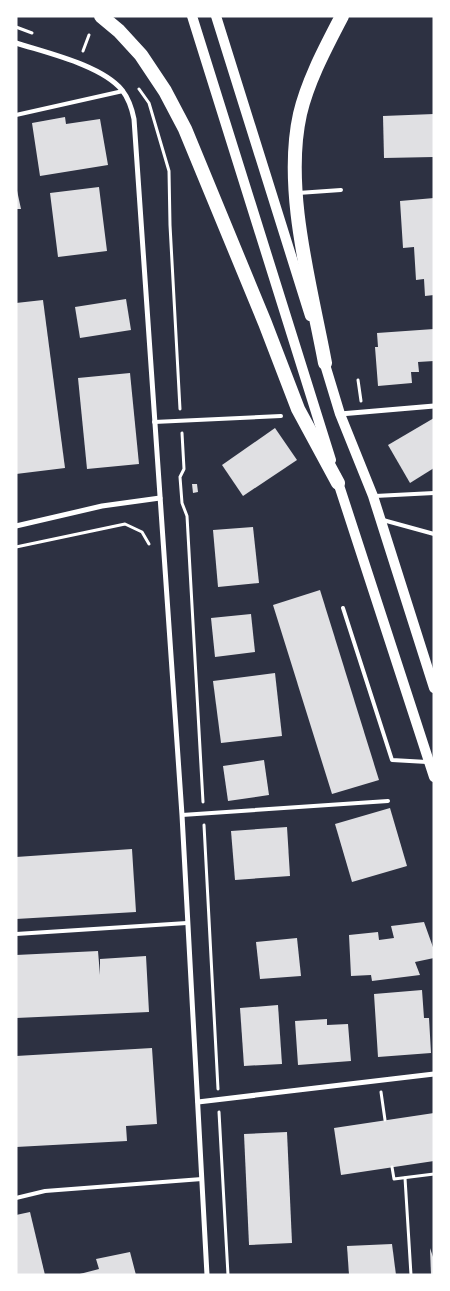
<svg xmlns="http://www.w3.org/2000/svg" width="450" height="1291" viewBox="0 0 450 1291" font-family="'Exo 2',sans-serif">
  <rect width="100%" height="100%" fill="#2d3142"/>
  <!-- building -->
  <g fill="#e0e0e3">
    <polygon points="434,114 434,157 384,158 383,116"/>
    <polygon points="65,117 66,124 100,119 108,165 40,176 32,123"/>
    <polygon points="16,186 21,209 16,209"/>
    <polygon points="99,187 107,251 58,257 50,193"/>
    <polygon points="434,198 434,295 425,296 424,279 416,280 414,247 403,248 400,201"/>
    <polygon points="126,299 131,330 80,338 75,307"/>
    <polygon points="43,300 65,468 16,474 16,303"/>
    <polygon points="434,329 434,361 418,362 419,372 411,372 412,383 378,386 375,347 378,347 377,333"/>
    <polygon points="130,373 139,464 87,469 78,378"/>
    <polygon points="434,418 434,468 410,483 388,445"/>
    <polygon points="275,428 297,460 243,496 222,465"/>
    <polygon points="192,484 197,484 198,492 193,493"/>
    <polygon points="253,527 259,583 218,587 213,530"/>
    <polygon points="320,590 379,780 332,794 273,605"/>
    <polygon points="251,614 255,652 215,657 211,618"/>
    <polygon points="275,673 282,736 221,743 213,681"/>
    <polygon points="264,760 269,795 228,801 223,766"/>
    <polygon points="390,808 407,866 352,882 335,824"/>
    <polygon points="287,827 290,876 235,880 231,831"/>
    <polygon points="132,849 136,912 16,919 16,857"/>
    <polygon points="424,922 434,950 434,958 415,962 420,975 372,981 371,975 351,976 349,935 378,932 379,940 394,938 391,926"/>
    <polygon points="297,938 301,976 260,979 256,942"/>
    <polygon points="98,951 100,975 100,959 146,956 149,1012 16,1018 16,955"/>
    <polygon points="422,990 424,1018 429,1018 431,1053 378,1057 374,994"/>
    <polygon points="278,1005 282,1064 244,1066 240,1008"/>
    <polygon points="327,1019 327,1025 348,1024 351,1061 298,1065 295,1021"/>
    <polygon points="152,1048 157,1124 126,1126 127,1141 16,1147 16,1056"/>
    <polygon points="434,1113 434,1161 341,1175 334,1128"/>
    <polygon points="287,1132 292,1243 249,1245 244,1134"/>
    <polygon points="30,1212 45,1275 16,1275 16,1215"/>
    <polygon points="392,1244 396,1275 349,1275 347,1246"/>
    <polygon points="430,1248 434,1260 434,1275 431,1275"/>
    <polygon points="130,1252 136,1275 76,1275 99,1269 96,1259"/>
  </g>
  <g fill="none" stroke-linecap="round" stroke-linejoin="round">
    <!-- path -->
    <g stroke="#fff" stroke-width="3">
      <polyline points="16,27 32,33"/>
      <polyline points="83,51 89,35"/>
      <polyline points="139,89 149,103 169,171 170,225 180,409"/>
      <polyline points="358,380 361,401"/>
      <polyline points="182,433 184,469 180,477 182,503 187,516 203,802"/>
      <polyline points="16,547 125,524 142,532 149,544"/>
      <polyline points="204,825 218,1089"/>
      <polyline points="381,1092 385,1120"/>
      <polyline points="219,1112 228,1275"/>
      <polyline points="392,1167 394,1179 434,1174"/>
      <polyline points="405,1178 411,1275"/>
    </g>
    <!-- service -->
    <g stroke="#fff" stroke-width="4">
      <polyline points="16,115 123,91"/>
      <polyline points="298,193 341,190"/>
      <polyline points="154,422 281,416"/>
      <polyline points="375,496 434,493"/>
      <polyline points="383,520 434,534"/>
      <polyline points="343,608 392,760 427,762"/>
      <polyline points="182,815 388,801"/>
      <polyline points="16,934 187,923"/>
      <polyline points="16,1198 45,1191 202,1179"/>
    </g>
    <!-- minor -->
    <g stroke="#fff" stroke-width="5">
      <path d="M16 43C47 53 101 65 122 90 129 99 132 109 134 119L182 815 207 1275"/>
      <polyline points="340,414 434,406"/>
      <polyline points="16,526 102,506 160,498"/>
      <polyline points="198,1102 434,1074"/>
    </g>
    <!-- secondary -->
    <g stroke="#fff" stroke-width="10">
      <polyline points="192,16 331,460"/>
      <polyline points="216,16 310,316"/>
      <polyline points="323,358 340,414 373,496 434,688"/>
      <polyline points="336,476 434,777"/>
    </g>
    <!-- trunk -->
    <g stroke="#fff" stroke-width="14">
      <polyline points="101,16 119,31 141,55 165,91 185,129 265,323 298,409 338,483"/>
      <path d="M325 363C311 287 283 190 300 114 308 80 326 47 342 16"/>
    </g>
  </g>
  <!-- border -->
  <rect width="450" height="1291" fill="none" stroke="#ffffff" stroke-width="35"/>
</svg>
